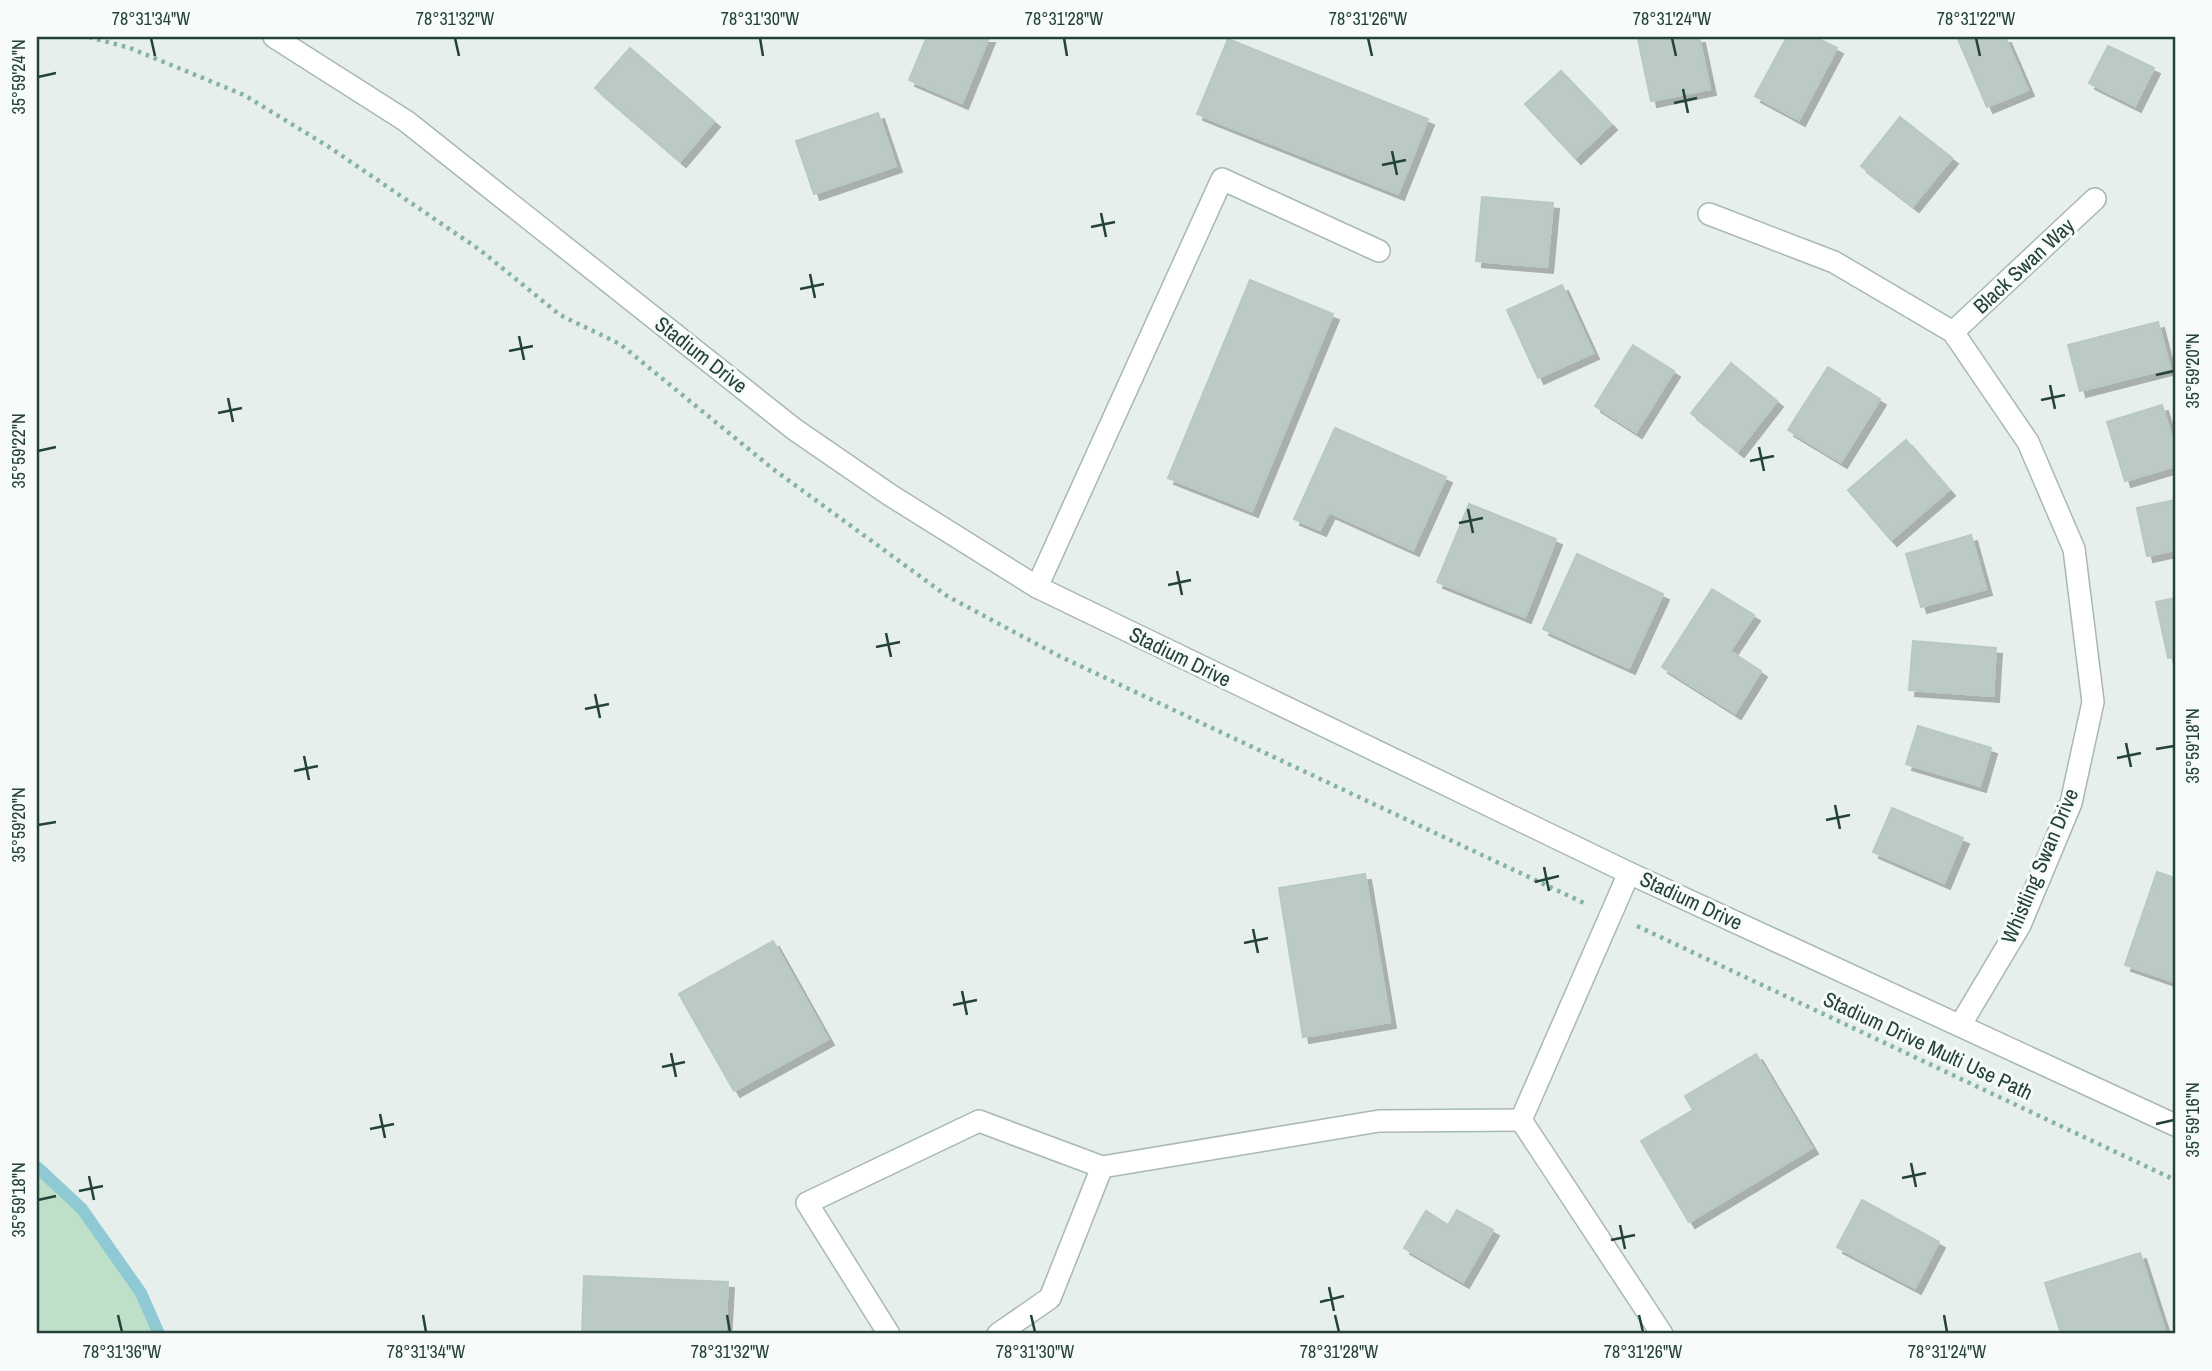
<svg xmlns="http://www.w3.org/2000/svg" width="2212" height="1371" viewBox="0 0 2212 1371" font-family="'Archivo Narrow',sans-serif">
  <defs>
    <filter id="shadow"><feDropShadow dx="6" dy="6" stdDeviation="0" flood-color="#0004"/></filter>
  </defs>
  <rect width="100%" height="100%" fill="#e6efeb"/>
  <!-- green -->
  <polygon fill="#bfe0c8" points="37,1167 82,1209 141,1293 159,1334 37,1334"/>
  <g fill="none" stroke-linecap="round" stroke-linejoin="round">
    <!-- stream -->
    <polyline stroke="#8ec9d4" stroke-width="12" points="37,1167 82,1209 141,1293 159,1334"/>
  </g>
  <!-- building -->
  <g fill="#bbcac4" stroke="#b8c9c2" stroke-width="2" filter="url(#shadow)">
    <polygon points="927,37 989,37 962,103 909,80"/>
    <polygon points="1649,37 1699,37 1710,89 1651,101 1638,39"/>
    <polygon points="1787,37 1815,37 1837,48 1799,120 1755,96"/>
    <polygon points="1962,37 2005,37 2028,90 1987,107 1958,39"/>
    <polygon points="1228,39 1428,119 1398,194 1197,114"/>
    <polygon points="2108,46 2154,68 2135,106 2089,83"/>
    <polygon points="630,48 714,121 680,161 595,88"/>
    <polygon points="1561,71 1611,124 1575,158 1525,104"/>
    <polygon points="878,113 896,166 814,194 796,141"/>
    <polygon points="1900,117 1952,158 1913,206 1861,166"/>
    <polygon points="1482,197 1553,203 1547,267 1476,261"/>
    <polygon points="1250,280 1333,314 1252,511 1168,478"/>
    <polygon points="1562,285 1593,353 1538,378 1507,310"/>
    <polygon points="2158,322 2170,368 2080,391 2068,345"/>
    <polygon points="1633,345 1674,371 1636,432 1595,406"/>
    <polygon points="1731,363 1777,401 1738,451 1691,413"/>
    <polygon points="1828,367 1880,399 1841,462 1788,430"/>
    <polygon points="2162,405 2175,448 2175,466 2125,481 2107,422"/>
    <polygon points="1335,428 1446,477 1413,550 1329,512 1320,530 1294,519"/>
    <polygon points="1906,440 1949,490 1891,540 1848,490"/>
    <polygon points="2175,500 2175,550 2147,556 2137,508"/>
    <polygon points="1469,504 1556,539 1525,617 1437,582"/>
    <polygon points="1971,535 1986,589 1921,607 1906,554"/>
    <polygon points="1577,554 1663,594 1629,668 1543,629"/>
    <polygon points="1712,589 1754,615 1730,651 1761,671 1735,713 1662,667"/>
    <polygon points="2175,598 2175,657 2168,658 2156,602"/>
    <polygon points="1913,641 1996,648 1993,696 1909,690"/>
    <polygon points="1918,726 1991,748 1980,786 1906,764"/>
    <polygon points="1892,808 1963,838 1944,883 1873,852"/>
    <polygon points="2157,872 2175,878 2175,982 2125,965"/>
    <polygon points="1365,874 1390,1022 1303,1037 1279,888"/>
    <polygon points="773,941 828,1039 734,1091 679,994"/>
    <polygon points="1756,1054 1812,1148 1689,1222 1641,1141 1693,1110 1685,1096"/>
    <polygon points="1862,1200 1939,1242 1915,1288 1837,1247"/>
    <polygon points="1457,1210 1493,1230 1463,1282 1404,1248 1426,1211 1448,1225"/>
    <polygon points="2140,1253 2166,1334 2061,1334 2045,1283"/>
    <polygon points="584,1276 728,1282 725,1334 582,1334"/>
  </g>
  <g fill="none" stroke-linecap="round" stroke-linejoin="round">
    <!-- minor casing -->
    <g stroke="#a8b8b2" stroke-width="24">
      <g id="minor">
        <polyline points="274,37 406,121 794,429 890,495 1037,587 1629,873 2175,1125"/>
        <polyline points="1709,214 1834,262 1953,332 2028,442 2074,549 2093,702 2071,803 2020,925 1961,1024"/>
        <polyline points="1953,332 2095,199"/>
        <polyline points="1037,587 1222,179 1379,251"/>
        <polyline points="1629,873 1521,1120 1662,1334"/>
        <polyline points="889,1334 807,1203 979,1121 1102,1167 1379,1121 1521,1120"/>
        <polyline points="998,1334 1050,1298 1102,1167"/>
      </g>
    </g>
    <!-- path -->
    <g stroke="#86b3a5" stroke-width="4.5" stroke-dasharray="3.5 5" stroke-linecap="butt">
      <polyline points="89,37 130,48 244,95 329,147 480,250 560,315 620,344 773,469 947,596 1059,656 1584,903"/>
      <polyline points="1637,926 2175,1180"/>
    </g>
    <!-- minor -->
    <use href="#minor" stroke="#fff" stroke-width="21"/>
  </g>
  <!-- ticks -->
  <path fill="none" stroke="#24423a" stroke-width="2.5" d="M151 38 155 56M455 38 459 56M760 38 763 56M1064 38 1067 56M1368 38 1372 56M1672 38 1676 56M1976 38 1980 56M38 77 56 73M1683 89 1688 113M1674 103 1697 98M1392 151 1397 175M1382 165 1406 160M1101 213 1106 237M1091 227 1115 222M810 274 815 298M800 289 824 284M519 336 524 360M509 351 533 346M2156 375 2174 371M2050 385 2055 409M228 398 233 422M2041 400 2065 395M218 413 242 408M1759 447 1764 471M38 451 56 447M1750 461 1774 456M1468 509 1473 533M1459 523 1483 518M1177 571 1182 595M1168 585 1191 580M886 633 891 657M876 647 900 642M595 694 600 718M585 709 609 704M2126 743 2131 767M2156 749 2174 746M304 756 309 780M2117 758 2141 753M294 771 318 766M1835 805 1840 829M1826 820 1850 815M38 825 56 822M1544 867 1549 891M1535 882 1559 876M1253 929 1258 953M1244 943 1268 938M962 991 967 1015M953 1005 977 1000M671 1053 676 1077M662 1067 685 1062M380 1114 385 1138M2156 1124 2174 1120M370 1129 394 1124M1911 1163 1916 1187M89 1176 94 1200M1902 1178 1926 1173M79 1191 103 1186M38 1200 56 1196M1620 1225 1625 1249M1611 1240 1635 1235M1329 1287 1334 1311M1320 1302 1344 1296M118 1315 122 1332M423 1315 426 1332M727 1315 730 1332M1031 1315 1035 1332M1335 1315 1339 1332M1639 1315 1643 1332M1944 1315 1947 1332"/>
  <g text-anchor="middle" stroke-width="6" stroke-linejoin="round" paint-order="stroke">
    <!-- street labels -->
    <g font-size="21" fill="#24423a" stroke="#f7fbf9">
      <text transform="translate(2024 266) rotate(-43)" y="7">Black Swan Way</text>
      <text transform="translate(701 355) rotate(38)" y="7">Stadium Drive</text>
      <text transform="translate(1180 657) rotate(26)" y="7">Stadium Drive</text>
      <text transform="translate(2040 866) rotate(-67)" y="7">Whistling Swan Drive</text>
      <text transform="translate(1691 901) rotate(25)" y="7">Stadium Drive</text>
      <text transform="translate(1928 1046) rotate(25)" y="7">Stadium Drive Multi Use Path</text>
    </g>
  </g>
  <!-- border -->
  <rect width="2212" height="1371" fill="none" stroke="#f7fbf9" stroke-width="77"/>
  <rect x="38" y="38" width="2136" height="1294" fill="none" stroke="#24423a" stroke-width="2.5"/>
  <g font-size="18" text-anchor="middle" fill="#24423a">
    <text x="151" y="25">78°31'34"W</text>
    <text x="455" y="25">78°31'32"W</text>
    <text x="760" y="25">78°31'30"W</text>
    <text x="1064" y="25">78°31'28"W</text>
    <text x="1368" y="25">78°31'26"W</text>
    <text x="1672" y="25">78°31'24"W</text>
    <text x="1976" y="25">78°31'22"W</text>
    <text transform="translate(19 77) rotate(-90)" y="6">35°59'24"N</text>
    <text transform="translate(2193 371) rotate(-90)" y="6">35°59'20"N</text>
    <text transform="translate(19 451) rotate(-90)" y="6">35°59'22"N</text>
    <text transform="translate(2193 746) rotate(-90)" y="6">35°59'18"N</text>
    <text transform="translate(19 825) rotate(-90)" y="6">35°59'20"N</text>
    <text transform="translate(2193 1120) rotate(-90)" y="6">35°59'16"N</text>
    <text transform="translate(19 1200) rotate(-90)" y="6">35°59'18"N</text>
    <text x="122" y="1358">78°31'36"W</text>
    <text x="426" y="1358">78°31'34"W</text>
    <text x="730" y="1358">78°31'32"W</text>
    <text x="1035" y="1358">78°31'30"W</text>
    <text x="1339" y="1358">78°31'28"W</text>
    <text x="1643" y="1358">78°31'26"W</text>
    <text x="1947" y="1358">78°31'24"W</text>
  </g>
</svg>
